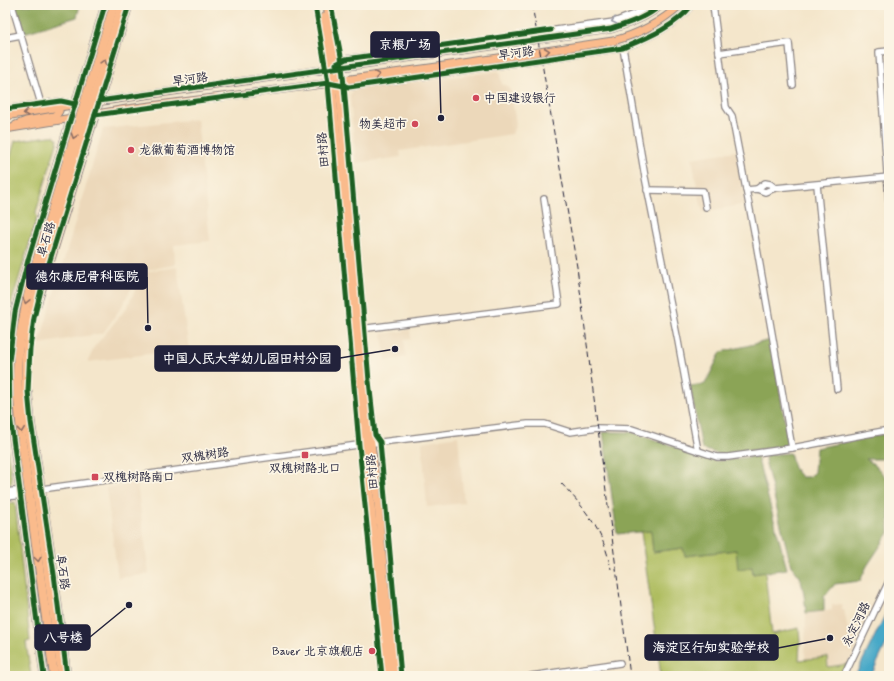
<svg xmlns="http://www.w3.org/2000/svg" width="894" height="681" viewBox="0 0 894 681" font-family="Mynerve,'LXGW WenKai TC',sans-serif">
  <rect width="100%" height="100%" fill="#fcf5e5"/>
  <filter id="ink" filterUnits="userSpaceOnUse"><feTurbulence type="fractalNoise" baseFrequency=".025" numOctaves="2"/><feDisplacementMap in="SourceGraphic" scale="8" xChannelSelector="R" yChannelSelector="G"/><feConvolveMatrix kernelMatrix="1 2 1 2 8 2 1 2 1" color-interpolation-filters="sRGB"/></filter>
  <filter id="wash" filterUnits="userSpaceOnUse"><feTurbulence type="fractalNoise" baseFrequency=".012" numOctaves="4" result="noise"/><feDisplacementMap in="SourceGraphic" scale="16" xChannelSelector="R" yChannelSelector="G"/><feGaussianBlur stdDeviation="0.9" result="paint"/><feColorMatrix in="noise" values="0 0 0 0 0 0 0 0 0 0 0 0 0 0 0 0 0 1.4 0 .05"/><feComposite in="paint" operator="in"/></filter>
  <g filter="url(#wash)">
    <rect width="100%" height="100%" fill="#f4e6cb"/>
    <!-- built -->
    <g fill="#ecd8ba">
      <polygon points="499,71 502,85 506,85 510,89 516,123 512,134 400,151 401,157 356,163 350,96 352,90"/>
      <polygon points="197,119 210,241 174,245 175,265 140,271 122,306 103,333 39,344 103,129"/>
      <polygon points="736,151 746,204 703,212 697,187 692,158"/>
      <polygon points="177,267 190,357 158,362 156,353 88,362 94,347 126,309 144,272"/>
      <polygon points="410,330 411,339 404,340 406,357 386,361 382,334"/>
      <polygon points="458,436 464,503 427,507 422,442"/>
      <polygon points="137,483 149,574 118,578 106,488"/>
      <polygon points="842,604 842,609 844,609 848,631 854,630 855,649 848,664 828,667 805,660 806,613 832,610 832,605"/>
    </g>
    <!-- green -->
    <g fill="#afbd60" stroke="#68704e">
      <polygon points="50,136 55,136 58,140 36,212 37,218 7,318 5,332 5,175 15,141"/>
      <polygon points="5,431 12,482 7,488 5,489"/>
      <polygon points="15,502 30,641 26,642 31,676 5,676 5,504"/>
      <polygon points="651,530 653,552 683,548 685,556 736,550 752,566 753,574 765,572 772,634 799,628 800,643 799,660 827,657 828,667 848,664 842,676 661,676 641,532"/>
    </g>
    <!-- forest -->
    <g fill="#8ba456" stroke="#566348">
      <polygon points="15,5 80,5 77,17 24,33"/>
      <polygon points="771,340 789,445 722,455 702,449 690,386 705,384 721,352"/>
      <polygon points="603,432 632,432 717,461 757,456 787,569 753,574 752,567 738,569 736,550 685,556 683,548 653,552 651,531 617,534"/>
      <path d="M889 433V459H866L875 465 889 481V533L867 566 860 581 835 584 824 597V611L806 613C804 596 804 578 791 566L765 460 766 455 790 453 794 468 801 477H809L814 472 816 448Z"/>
    </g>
    <!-- water -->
    <polygon fill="#47a8c7" stroke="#346581" points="889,607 889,638 871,676 855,676"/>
  </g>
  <g filter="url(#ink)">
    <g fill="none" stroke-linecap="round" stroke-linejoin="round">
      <!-- minor casing -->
      <g stroke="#8b8483" stroke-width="8">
        <g id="minor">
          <polyline points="12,5 41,104"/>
          <polyline points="713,5 726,107 732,116 754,231 792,448"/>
          <polyline points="5,38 21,35"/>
          <polyline points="623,48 645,177 678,341 698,451"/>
          <polyline points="889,51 879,52 889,203"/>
          <polyline points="719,53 789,43 793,85"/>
          <polyline points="334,66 346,59 614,22 635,14 650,5"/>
          <path d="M335 84 349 87 623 48C647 38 675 27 692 5"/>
          <polyline points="5,109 61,101 73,104"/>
          <polyline points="817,185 837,389"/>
          <polyline points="757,189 765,183 770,184 775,188"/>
          <polyline points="647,190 703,191 706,207"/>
          <polyline points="746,190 757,189 765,192 775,188 889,177"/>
          <polyline points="360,329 559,304 544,199"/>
          <polyline points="5,492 14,491 20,492 365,444 528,424 545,424 570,432 597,428 632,429 717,457 728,457 792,448 889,430"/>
          <polyline points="5,497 15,496 20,492"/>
          <polyline points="531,676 620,663"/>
          <polyline points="844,676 889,581"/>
        </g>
      </g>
      <!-- major casing -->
      <g stroke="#8b8483" stroke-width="9">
        <g id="major">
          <polyline points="327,5 340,95 364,383 378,503 382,555 394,676"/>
          <polyline points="324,17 330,62 365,444 388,676"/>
          <path d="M96 102 611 29C629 23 646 18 661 5"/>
          <polyline points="5,116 78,104"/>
          <polyline points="16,125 26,121 54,116 57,114 59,111 56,108"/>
          <path d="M5 129 127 109 331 83 344 80 437 67 613 41C639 34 660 23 680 5"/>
          <polyline points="37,305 129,5"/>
          <polyline points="28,391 31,422 54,574 67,676"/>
          <polyline points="44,676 10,415 9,362 15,312 28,260 105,5"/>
        </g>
      </g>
      <!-- minor -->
      <use href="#minor" stroke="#fff" stroke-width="5.5"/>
      <!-- major -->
      <use href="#major" stroke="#fabb8c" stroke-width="7"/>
      <!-- rail -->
      <g stroke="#22223b" stroke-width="1" stroke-dasharray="6 3" stroke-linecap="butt">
        <polyline points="532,5 577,267 630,676"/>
        <path d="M561 483C587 511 603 530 611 569"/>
      </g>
      <!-- highway-bridge casing -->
      <g stroke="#8b8483" stroke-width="10" stroke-linecap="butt">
        <g id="highway-bridge">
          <path d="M54 676 22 442C19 413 16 384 18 355 21 326 27 298 34 270L114 5"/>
          <polyline points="62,676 25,405 26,356 28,332 41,271 122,5"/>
        </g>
      </g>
      <!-- highway-bridge -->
      <use href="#highway-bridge" stroke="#fabb8c" stroke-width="8"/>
      <!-- cycleway casing -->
      <g stroke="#fcf5e5" stroke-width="8">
        <g id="cycleway">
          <polyline points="315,5 328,83 359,445 382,676"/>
          <polyline points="331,5 341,56 344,86 369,381 375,435 380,442 401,676"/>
          <polyline points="336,64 346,59 551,30"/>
          <path d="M99 101 611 29C629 23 646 18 661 5"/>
          <polyline points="5,109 61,101 75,104"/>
          <path d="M95 115 328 83 349 87 623 48C647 38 675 27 692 5"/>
          <polyline points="44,676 10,415 9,362 15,312 28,260 105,5"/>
          <polyline points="67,676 54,574 31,422 28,391 30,348 34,318 42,286 129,5"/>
        </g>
      </g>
      <!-- cycleway -->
      <use href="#cycleway" stroke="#1b5e20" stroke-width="5"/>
    </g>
    <!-- one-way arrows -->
    <defs><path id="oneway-chevron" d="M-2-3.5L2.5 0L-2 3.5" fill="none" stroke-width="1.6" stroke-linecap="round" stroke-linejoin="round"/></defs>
    <use stroke="#9c9ca7" href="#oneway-chevron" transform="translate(614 21) rotate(166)"/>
    <g stroke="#8e6e64">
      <use href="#oneway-chevron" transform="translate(547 51) rotate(-8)"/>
      <use href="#oneway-chevron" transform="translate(104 62) rotate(-73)"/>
      <use href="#oneway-chevron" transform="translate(377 75) rotate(-8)"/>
      <use href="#oneway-chevron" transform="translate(26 113) rotate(172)"/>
      <use href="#oneway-chevron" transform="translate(74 136) rotate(107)"/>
      <use href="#oneway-chevron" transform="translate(26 301) rotate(103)"/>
      <use href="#oneway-chevron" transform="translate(21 430) rotate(84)"/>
      <use href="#oneway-chevron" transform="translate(38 559) rotate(82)"/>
    </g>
  </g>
  <!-- markers -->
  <g fill="#d1495b" stroke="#fcf5e5" stroke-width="1.5">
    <circle cx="476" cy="98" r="4"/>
    <circle cx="415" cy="124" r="4"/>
    <circle cx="131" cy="150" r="4"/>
    <rect x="301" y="451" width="8" height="8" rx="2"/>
    <rect x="91" y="473" width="8" height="8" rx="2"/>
    <circle cx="372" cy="651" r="4"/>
  </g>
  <g text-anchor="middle" stroke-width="3.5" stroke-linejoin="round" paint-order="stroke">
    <!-- street labels -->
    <g font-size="12" fill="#22223b" stroke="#fcf5e5">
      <text transform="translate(516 53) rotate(-8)" y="4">旱河路</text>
      <text transform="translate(190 79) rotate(-8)" y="4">旱河路</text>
      <text transform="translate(323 150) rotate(-95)" y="4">田村路</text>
      <text transform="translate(46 239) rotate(-73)" y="4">阜石路</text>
      <text transform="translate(205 455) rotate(-8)" y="4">双槐树路</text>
      <text transform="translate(372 472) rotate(-95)" y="4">田村路</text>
      <text transform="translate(63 572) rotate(82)" y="4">阜石路</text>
      <text transform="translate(856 624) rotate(-64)" y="4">永定河路</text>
    </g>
    <!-- poi labels -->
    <g font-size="12" fill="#22223b" stroke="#fcf5e5" text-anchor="start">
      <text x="484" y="102">中国建设银行</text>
      <text x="407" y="128" text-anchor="end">物美超市</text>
      <text x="139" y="154">龙徽葡萄酒博物馆</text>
      <text x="305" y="472" text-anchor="middle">双槐树路北口</text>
      <text x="103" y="481">双槐树路南口</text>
      <text x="364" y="655" text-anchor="end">Bauer 北京旗舰店</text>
    </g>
  </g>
  <!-- callouts -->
  <path fill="none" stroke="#22223b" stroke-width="1.5" d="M441 118L439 44M148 328L147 277M395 349L340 358M129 605L90 637M830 638L778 648"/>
  <g fill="#22223b" stroke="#fcf5e5" stroke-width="1.5">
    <circle cx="441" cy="118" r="4"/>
    <circle cx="148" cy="328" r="4"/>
    <circle cx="395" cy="349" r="4"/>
    <circle cx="129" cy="605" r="4"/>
    <circle cx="830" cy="638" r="4"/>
  </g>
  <g fill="#22223b" stroke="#22223b" stroke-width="1.5">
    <rect x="371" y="32" width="68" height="25" rx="4"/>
    <rect x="27" y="264" width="120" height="25" rx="4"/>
    <rect x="155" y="346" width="185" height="25" rx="4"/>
    <rect x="35" y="625" width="55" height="25" rx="4"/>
    <rect x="645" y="635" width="133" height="25" rx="4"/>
  </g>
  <g font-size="13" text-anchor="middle" font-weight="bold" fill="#fff">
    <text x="405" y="49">京粮广场</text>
    <text x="87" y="281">德尔康尼骨科医院</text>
    <text x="247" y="363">中国人民大学幼儿园田村分园</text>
    <text x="63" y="642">八号楼</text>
    <text x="711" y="652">海淀区行知实验学校</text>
  </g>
  <!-- margin -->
  <rect width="894" height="681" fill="none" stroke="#fcf5e5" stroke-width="20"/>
</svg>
